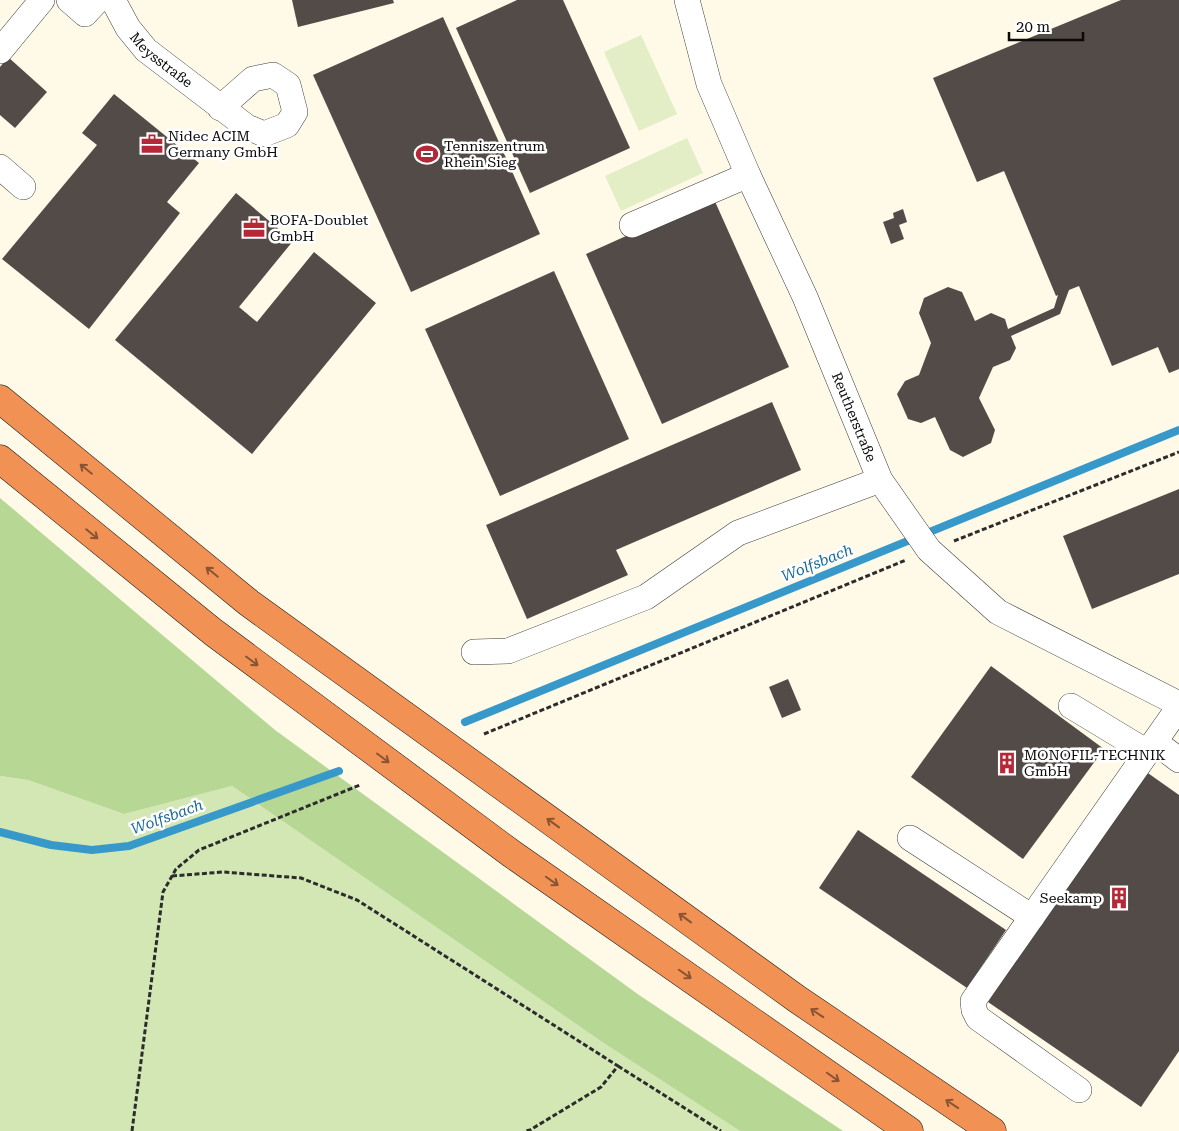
<svg xmlns="http://www.w3.org/2000/svg" width="1179" height="1131" viewBox="0 0 1179 1131" font-family="'Roboto Serif',serif">
  <rect width="100%" height="100%" fill="#fff9e8"/>
  <!-- green -->
  <polygon fill="#d2e7b4" points="0,776 28,780 124,814 232,786 605,1044 740,1131 0,1131"/>
  <!-- forest -->
  <polygon fill="#b7d794" points="0,498 275,730 639,995 843,1131 740,1131 605,1044 232,786 124,814 28,780 0,776"/>
  <!-- pitch -->
  <g fill="#e3eec6">
    <polygon points="641,35 677,114 639,131 604,52"/>
    <polygon points="687,138 703,173 621,211 605,176"/>
  </g>
  <g fill="none" stroke-linecap="round" stroke-linejoin="round">
    <!-- stream -->
    <g stroke="#3799ca" stroke-width="8">
      <polyline points="465,722 1179,430"/>
      <polyline points="0,832 51,845 92,850 129,846 339,771"/>
    </g>
  </g>
  <!-- building -->
  <g fill="#534b47">
    <polygon points="292,0 393,0 394,3 298,27"/>
    <polygon points="517,0 563,0 630,148 530,193 456,28"/>
    <polygon points="1121,0 1179,0 1179,369 1169,373 1158,347 1112,366 1079,286 1069,290 1060,314 1011,336 1016,348 1010,360 993,367 979,398 995,430 991,443 963,457 950,450 935,417 921,423 908,419 897,394 905,381 919,375 931,343 919,313 924,298 948,287 962,292 975,321 991,313 1005,319 1008,329 1054,308 1058,295 1056,296 1004,171 977,182 933,78"/>
    <polygon points="443,17 540,234 411,292 313,75"/>
    <polygon points="8,57 47,92 15,128 0,115 0,67"/>
    <polygon points="114,94 199,163 167,202 180,213 89,329 2,259 97,145 82,133"/>
    <polygon points="236,193 293,241 239,307 257,322 314,252 376,303 252,454 115,340"/>
    <polygon points="713,197 789,367 662,424 586,254"/>
    <polygon points="903,209 907,222 899,225 904,239 891,244 883,222 894,218 893,213"/>
    <polygon points="554,271 629,439 500,496 425,329"/>
    <polygon points="772,402 801,470 616,550 628,575 527,619 486,525"/>
    <polygon points="1179,489 1179,574 1092,609 1063,536"/>
    <polygon points="991,666 1104,749 1023,859 911,777"/>
    <polygon points="788,679 801,710 782,718 769,687"/>
    <polygon points="1145,771 1179,795 1179,1051 1141,1107 988,1002"/>
    <polygon points="858,830 1006,930 967,988 819,888"/>
  </g>
  <g fill="none" stroke-linecap="round" stroke-linejoin="round">
    <!-- minor casing -->
    <g stroke="#3d3d3d" stroke-width="26">
      <g id="minor">
        <polyline points="69,0 85,14 98,0"/>
        <path id="s1" d="M113 0 128 28 146 50 247 127 264 134 287 125 295 112 288 85 273 75 253 79 220 108"/>
        <path id="s2" d="M687 0 709 84 748 175 805 297 880 480 929 550 998 612 1179 704"/>
        <polyline points="0,51 42,0"/>
        <polyline points="0,167 23,187"/>
        <polyline points="632,225 748,175"/>
        <polyline points="474,652 508,651 646,597 738,533 880,480"/>
        <polyline points="1071,706 1147,752"/>
        <polyline points="1155,742 1179,760"/>
        <polyline points="910,838 1032,917"/>
        <polyline points="1079,1090 978,1018 974,1010 973,1001 1179,707"/>
      </g>
    </g>
    <!-- highway casing -->
    <g stroke="#1b1b1b" stroke-width="29">
      <g id="highway">
        <polyline points="0,399 249,603 797,999 992,1131"/>
        <polyline points="0,459 213,632 512,854 909,1131"/>
      </g>
    </g>
    <!-- path -->
    <g stroke="#2c2c2c" stroke-width="3" stroke-dasharray="5 2.5" stroke-linecap="butt">
      <polyline points="954,541 1179,452"/>
      <polyline points="484,734 906,560"/>
      <polyline points="172,876 223,872 301,878 357,900 618,1066 601,1087 530,1130 525,1131"/>
      <polyline points="618,1066 721,1131"/>
      <polyline points="132,1131 163,892 176,869 199,850 360,785"/>
    </g>
    <!-- minor -->
    <use href="#minor" stroke="#fff" stroke-width="25"/>
    <!-- highway -->
    <use href="#highway" stroke="#f19154" stroke-width="28"/>
  </g>
  <!-- one-way arrows -->
  <defs><path id="oneway-shaft" d="M-6 0H5M1.5-3L5.5 0L1.5 3" fill="none" stroke-width="1.6" stroke-linecap="round" stroke-linejoin="round" transform="scale(1.25)"/></defs>
  <g stroke="#895433">
    <use href="#oneway-shaft" transform="translate(86 469) rotate(-141)"/>
    <use href="#oneway-shaft" transform="translate(92 534) rotate(39)"/>
    <use href="#oneway-shaft" transform="translate(212 572) rotate(-141)"/>
    <use href="#oneway-shaft" transform="translate(252 661) rotate(37)"/>
    <use href="#oneway-shaft" transform="translate(383 758) rotate(37)"/>
    <use href="#oneway-shaft" transform="translate(553 823) rotate(-144)"/>
    <use href="#oneway-shaft" transform="translate(552 881) rotate(35)"/>
    <use href="#oneway-shaft" transform="translate(685 918) rotate(-144)"/>
    <use href="#oneway-shaft" transform="translate(685 974) rotate(35)"/>
    <use href="#oneway-shaft" transform="translate(817 1013) rotate(-146)"/>
    <use href="#oneway-shaft" transform="translate(833 1077) rotate(35)"/>
    <use href="#oneway-shaft" transform="translate(952 1104) rotate(-146)"/>
  </g>
  <!-- icons -->
  <defs>
    <g id="office-bare" transform="scale(1.725)"><path d="M-6-3h4V-5.5h4V-3h4V5H-6ZM-1-4.5V-3h2v-1.5ZM-6 0V1H6V0Z" fill="#b62737" stroke="#fff" stroke-width="2.5" paint-order="stroke"/></g>
    <g id="stadium-bare" transform="scale(1.725)"><path d="M0-5a6.5 5 0 1 0 0 10a6.5 5 0 1 0 0-10ZM-3.5-1.8h7v3.6h-7Z" fill="#b62737" stroke="#fff" stroke-width="2.5" paint-order="stroke"/></g>
    <g id="building-bare" transform="scale(1.725)"><path d="M-4-6H4V6H1V3H-1V6H-4ZM-2.5-4.3h1.7v1.8h-1.7ZM.8-4.3h1.7v1.8H.8ZM-2.5-1h1.7V.8h-1.7ZM.8-1h1.7V.8H.8Z" fill="#b62737" stroke="#fff" stroke-width="2.5" paint-order="stroke"/></g>
  </defs>
  <g fill-rule="evenodd">
    <use href="#office-bare" x="152" y="144"/>
    <use href="#stadium-bare" x="427" y="154"/>
    <use href="#office-bare" x="254" y="228"/>
    <use href="#building-bare" x="1007" y="763"/>
    <use href="#building-bare" x="1119" y="898"/>
  </g>
  <g text-anchor="middle" stroke-width="5" stroke-linejoin="round" paint-order="stroke">
    <!-- street labels -->
    <g font-size="14" fill="#0a0a0a" stroke="#fff">
      <text dy="5" stroke="none"><textPath href="#s1" startOffset="78">Meysstraße</textPath></text>
      <text dy="5" stroke="none"><textPath href="#s2" startOffset="450">Reutherstraße</textPath></text>
    </g>
    <!-- poi labels -->
    <g font-size="14" fill="#0a0a0a" stroke="#fff" text-anchor="start">
      <text x="168" y="141">Nidec ACIM<tspan x="168" dy="16">Germany GmbH</tspan></text>
      <text x="444" y="151">Tenniszentrum<tspan x="444" dy="16">Rhein Sieg</tspan></text>
      <text x="270" y="225">BOFA-Doublet<tspan x="270" dy="16">GmbH</tspan></text>
      <text x="1024" y="760">MONOFIL-TECHNIK<tspan x="1024" dy="16">GmbH</tspan></text>
      <text x="1102" y="903" text-anchor="end">Seekamp</text>
    </g>
    <!-- water labels -->
    <g font-size="15" font-style="italic" fill="#186998" stroke="#fff">
      <text transform="translate(817 563) rotate(-22)" y="5">Wolfsbach</text>
      <text transform="translate(167 817) rotate(-20)" y="5">Wolfsbach</text>
    </g>
  </g>
  <!-- scale -->
  <path d="M1009 32v8h74v-8" fill="none" stroke="#0a0a0a" stroke-width="2.5"/>
  <text x="1016" y="32" font-size="15" fill="#0a0a0a" stroke="#ffffff" stroke-width="4" paint-order="stroke">20 m</text>
</svg>
